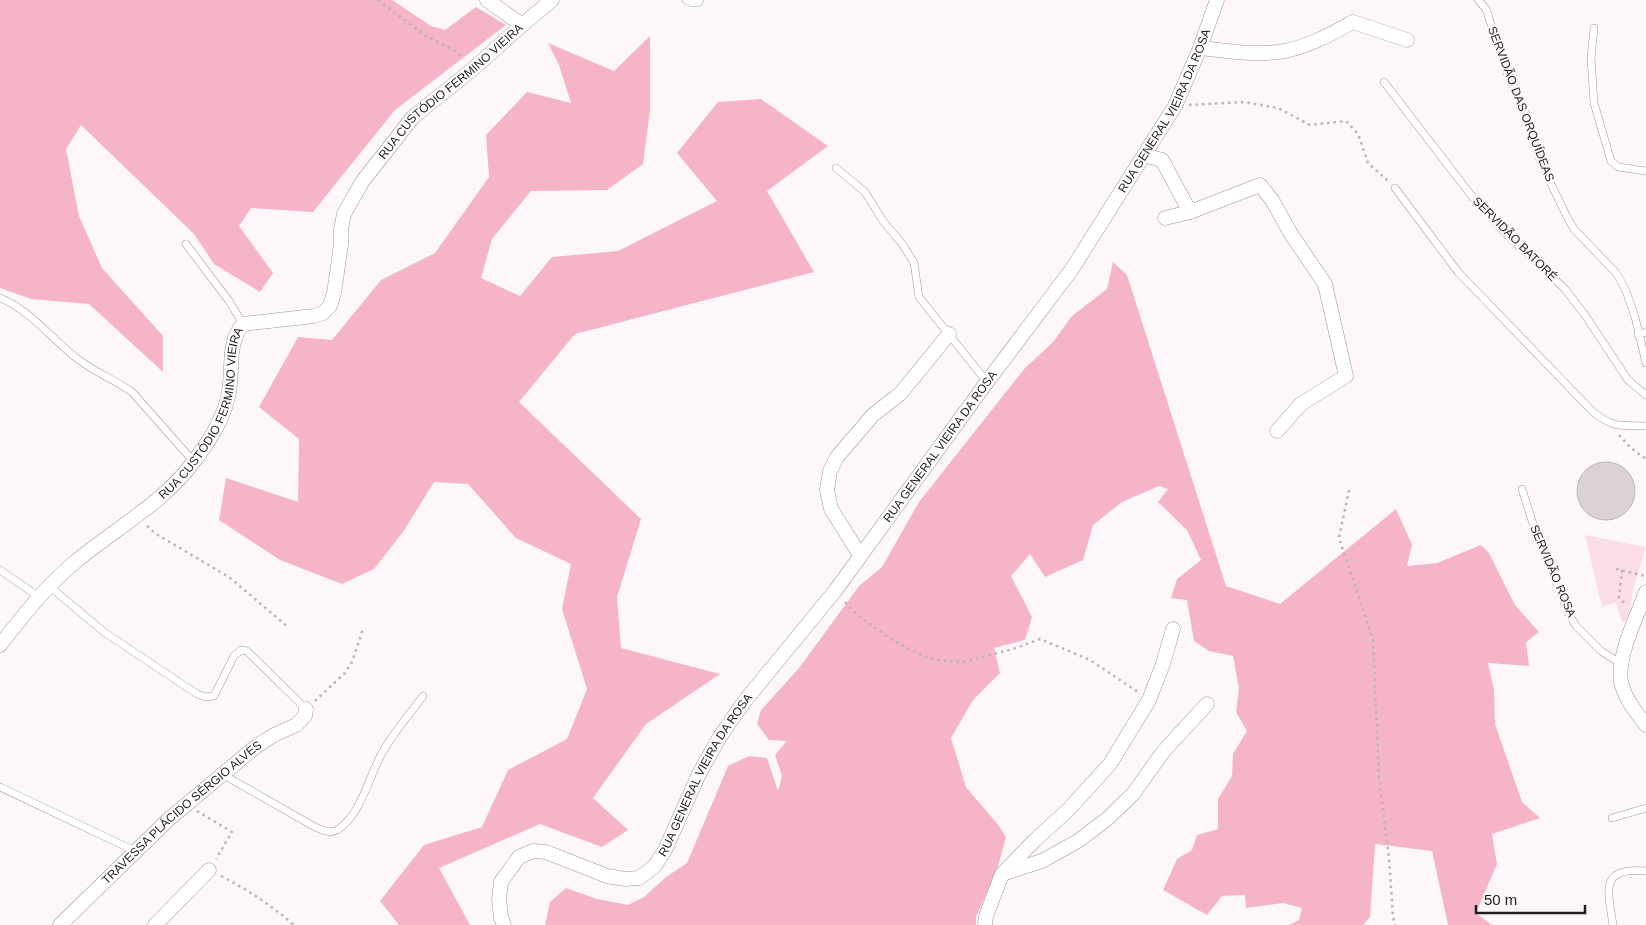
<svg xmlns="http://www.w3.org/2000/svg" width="1646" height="925" viewBox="0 0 1646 925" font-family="Helvetica,sans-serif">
  <rect width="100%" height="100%" fill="#fef7f9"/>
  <!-- green -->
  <polygon fill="#fbdee5" points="1585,535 1646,547 1634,586 1627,622 1622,622 1616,602 1602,607"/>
  <!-- forest -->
  <g fill="#f6b5c7">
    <polygon points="0,0 392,0 431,26 445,30 476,7 506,25 395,110 313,212 251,208 239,226 273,273 260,292 214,264 194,234 81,125 66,149 79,216 102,268 163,336 163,372 89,304 31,299 0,288"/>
    <polygon points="650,36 650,110 643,164 607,190 531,191 492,239 481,278 520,296 552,257 618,251 717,201 677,153 718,102 761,99 828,146 767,191 814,272 575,334 519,402 641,519 617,597 621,648 720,674 646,724 593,798 628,830 602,847 540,824 439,868 470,925 399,925 380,901 424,845 482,827 508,770 567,739 587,689 562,609 571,564 516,538 468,484 434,482 403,532 374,569 342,584 280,560 219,520 226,478 298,502 299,439 259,407 298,337 332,340 381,280 435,253 489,177 486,135 527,92 571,103 559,65 548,43 614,71"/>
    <polygon points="1113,262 1127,275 1226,586 1280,604 1396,509 1412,545 1407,566 1437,563 1481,545 1489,553 1515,605 1539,632 1526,642 1529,666 1488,663 1494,690 1495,724 1522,802 1540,818 1492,834 1497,864 1476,913 1492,925 1448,925 1432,851 1375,844 1370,917 1363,925 1289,925 1299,920 1302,908 1283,903 1246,908 1245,895 1222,896 1207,915 1163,890 1177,859 1192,850 1197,835 1218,829 1218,799 1232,776 1233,754 1247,731 1236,712 1239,688 1233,656 1209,651 1194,641 1187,600 1171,598 1177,579 1201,560 1187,530 1158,502 1168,489 1159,486 1122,502 1093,525 1083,560 1045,577 1030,554 1011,576 1032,617 1025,640 994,648 1000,673 973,700 951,738 966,787 999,826 1006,837 997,870 976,917 976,925 545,925 550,902 566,888 597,899 628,905 644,897 666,877 687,863 728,766 749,756 767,758 778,791 782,776 775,755 787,741 769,740 757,724 761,710 799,668 859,586 882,567 919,502 1025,368 1053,342 1072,316 1107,289"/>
  </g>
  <!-- building -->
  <circle fill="#dbd2d4" stroke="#bbb2b4" cx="1606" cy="491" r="29"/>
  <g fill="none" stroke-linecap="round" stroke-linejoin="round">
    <!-- service casing -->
    <g stroke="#9f9799" stroke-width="8">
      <g id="service">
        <polyline points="686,0 692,3 698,3 700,0"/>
        <polyline points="1478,0 1486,9 1507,73 1522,104 1541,163 1567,217 1574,229 1617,274 1626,291 1635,317 1646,363"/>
        <polyline points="1594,28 1591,58 1594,103 1611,161 1618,167 1646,171"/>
        <polyline points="1384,82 1474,199 1508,236 1565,289 1585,315 1628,380 1646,395"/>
        <polyline points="836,168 865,192 883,221 903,245 914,263 919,297 987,382"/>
        <path d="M1395 188 1458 272 1592 411C1614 429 1620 425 1646 426"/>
        <polyline points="186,244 229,301 243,324"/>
        <path d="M0 298C32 311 52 340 79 360 95 372 115 380 132 392L194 462"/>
        <polyline points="1638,335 1646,332"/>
        <polyline points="1522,489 1533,524 1568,612 1576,626 1601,651 1620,663"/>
        <polyline points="0,570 39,597"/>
        <polyline points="49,586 104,632 197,694 206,697 214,696 234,656 241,650 247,651 306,709"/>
        <path d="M222 774 315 827C322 830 330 834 337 830 361 815 368 779 381 755 392 734 409 715 423 696"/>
        <polyline points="0,787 135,851"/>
        <polyline points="1612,818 1646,808"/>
        <path d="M1613 925C1608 890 1599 867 1646 871"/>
      </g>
    </g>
    <!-- minor casing -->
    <g stroke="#9f9799" stroke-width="15">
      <g id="minor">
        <polyline points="487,0 522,25"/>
        <path d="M1200 48C1228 51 1257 56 1285 51 1310 46 1331 34 1353 22L1407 40"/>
        <polyline points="1144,155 1162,160 1190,212"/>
        <polyline points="1165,218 1190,212 1260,185 1272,200 1291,234 1325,284 1346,376 1301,404 1277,431"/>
        <polyline points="860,555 831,509 827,490 830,471 837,457 873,415 900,394 949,334"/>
        <path d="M1646 592C1637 616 1617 656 1621 681 1624 698 1636 712 1646 725"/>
        <path id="s1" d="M0 645C23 616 45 587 74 563 114 529 163 504 195 460 209 441 223 420 228 397 234 373 226 344 243 324L314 316 323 313 330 306 334 293 337 273 341 244V229L344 214 362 182 413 117 473 69 522 25 552 0"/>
        <polyline points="1005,873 1042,861 1078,841 1107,819 1133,794 1163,752 1207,704"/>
        <path id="s2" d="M60 925 169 819 254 748 272 736 296 725 305 716 306 709"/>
        <polyline points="155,925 209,870"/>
        <path id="s3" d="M504 925 501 917 499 899 501 882 519 857 533 851 546 852 607 876 625 879 639 878 654 867 665 850 699 774 719 738 744 702 835 591 987 382 1072 269 1175 106 1200 48 1217 0"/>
        <polyline points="985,925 986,916 1002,874 1034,841 1068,810 1110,764 1149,700 1163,664 1173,629"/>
      </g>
    </g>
    <!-- path -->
    <g stroke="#bab4b6" stroke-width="2.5" stroke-dasharray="2.5 4" stroke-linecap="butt">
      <polyline points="378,0 426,36 454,50 463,59"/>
      <polyline points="1189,105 1244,102 1278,108 1310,125 1346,121 1358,134 1368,163 1388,181"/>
      <polyline points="1619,435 1631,448 1646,459"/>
      <polyline points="1349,490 1339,538 1373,640 1379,777 1389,858 1393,917 1395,925"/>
      <polyline points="147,526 156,534 229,577 288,627"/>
      <polyline points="1616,569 1646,576"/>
      <polyline points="1622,570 1619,598 1627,605"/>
      <polyline points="845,602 856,614 892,640 930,659 962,662 1013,649 1040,639 1090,660 1138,692"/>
      <polyline points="315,701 345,673 352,662 363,629"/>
      <polyline points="197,811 232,832 216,859"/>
      <path d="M221 876C248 890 271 905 294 925"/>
    </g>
    <!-- service -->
    <use href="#service" stroke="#fff" stroke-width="7"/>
    <!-- minor -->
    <use href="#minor" stroke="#fff" stroke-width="14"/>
  </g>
  <g text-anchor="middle" stroke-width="5" stroke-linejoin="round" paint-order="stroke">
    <!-- street labels -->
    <g font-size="12" fill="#211e1f" stroke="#fef7f9">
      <text dy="4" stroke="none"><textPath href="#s1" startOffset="766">RUA CUSTÓDIO FERMINO VIEIRA</textPath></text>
      <text transform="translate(1521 104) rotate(69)" y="4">SERVIDÃO DAS ORQUÍDEAS</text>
      <text dy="4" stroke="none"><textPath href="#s3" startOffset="1135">RUA GENERAL VIEIRA DA ROSA</textPath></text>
      <text transform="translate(1515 239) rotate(45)" y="4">SERVIDÃO BATORÉ</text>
      <text dy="4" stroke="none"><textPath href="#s1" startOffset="316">RUA CUSTÓDIO FERMINO VIEIRA</textPath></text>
      <text dy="4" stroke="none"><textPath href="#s3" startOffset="730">RUA GENERAL VIEIRA DA ROSA</textPath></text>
      <text transform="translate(1553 571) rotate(67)" y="4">SERVIDÃO ROSA</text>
      <text dy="4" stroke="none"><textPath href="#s3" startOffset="325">RUA GENERAL VIEIRA DA ROSA</textPath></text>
      <text dy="4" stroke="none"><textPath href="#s2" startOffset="166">TRAVESSA PLÁCIDO SÉRGIO ALVES</textPath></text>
    </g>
  </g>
  <!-- scale -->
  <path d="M1476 905v8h109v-8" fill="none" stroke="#211e1f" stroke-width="2.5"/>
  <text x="1484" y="905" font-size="15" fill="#211e1f" stroke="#fef7f9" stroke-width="4" paint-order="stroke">50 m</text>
</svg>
